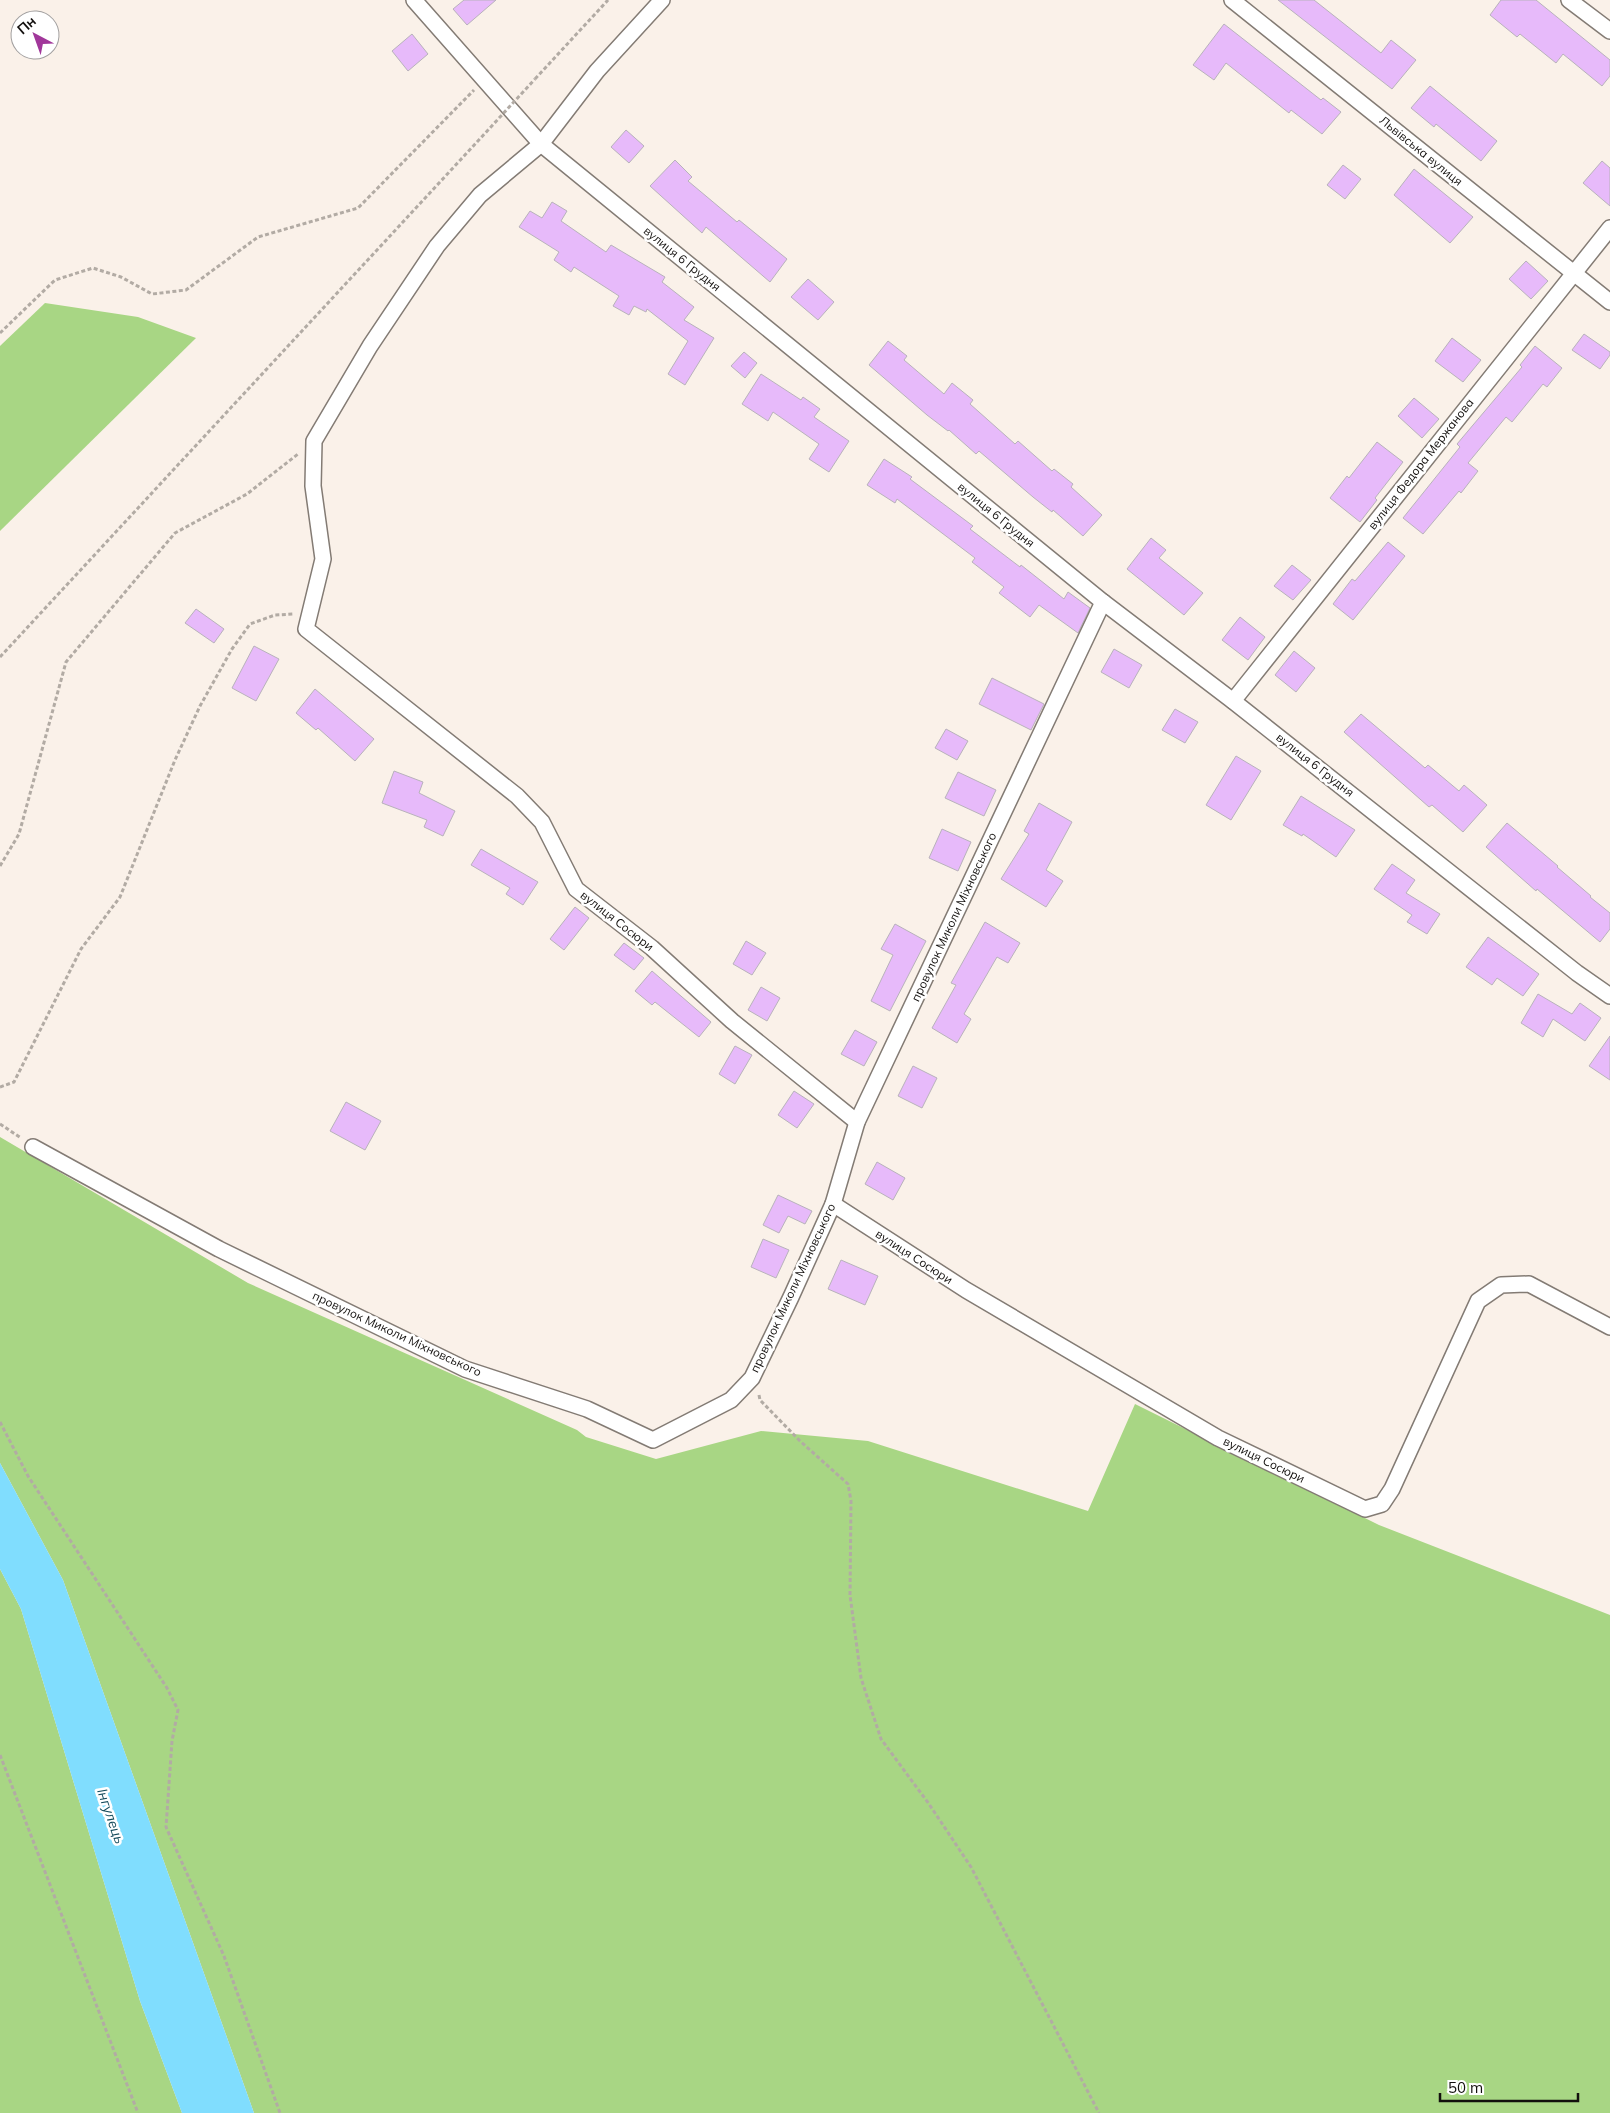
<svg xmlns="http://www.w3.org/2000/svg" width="1610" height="2113" viewBox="0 0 1610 2113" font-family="Mulish,sans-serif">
  <rect width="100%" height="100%" fill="#faf1e9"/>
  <!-- green -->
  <g fill="#a8d684">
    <polygon points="45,303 138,317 196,338 0,531 0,346"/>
    <polygon points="0,1137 248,1283 577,1430 586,1437 656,1459 761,1431 868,1441 1088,1511 1135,1404 1379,1525 1610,1615 1610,2113 254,2113 63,1580 0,1463"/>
    <polygon points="0,1569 21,1609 140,2001 182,2113 0,2113"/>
  </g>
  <!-- water -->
  <polygon fill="#80ddfe" points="0,1463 63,1580 254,2113 182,2113 140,2001 21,1609 0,1569"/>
  <!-- building -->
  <g fill="#e7bafa" stroke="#b8b2bb">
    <polygon points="464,0 496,0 467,25 453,9"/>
    <polygon points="1278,0 1314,0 1381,53 1391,40 1416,60 1392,89"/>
    <polygon points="1501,0 1536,0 1610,60 1610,76 1602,86 1563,54 1556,63 1520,34 1517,37 1490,15"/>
    <polygon points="1224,24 1321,100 1323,98 1341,112 1322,134 1291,110 1289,113 1226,63 1214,80 1193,65"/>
    <polygon points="412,34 428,54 408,71 392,51"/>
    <polygon points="1430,86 1497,141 1481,161 1436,124 1434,127 1411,108"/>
    <polygon points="626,130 644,146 629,163 611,147"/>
    <polygon points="675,160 692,177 688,181 737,222 739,220 787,259 770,282 706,227 702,233 650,186"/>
    <polygon points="1602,161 1610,168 1610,206 1583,183"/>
    <polygon points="1343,165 1361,179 1345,199 1327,185"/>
    <polygon points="1414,169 1473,217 1450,243 1394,195"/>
    <polygon points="552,202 567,211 561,221 606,252 611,245 665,277 662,282 694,307 684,320 714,338 685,385 668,374 688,341 647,309 646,312 634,306 629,315 613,306 619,296 574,267 571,272 554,260 559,252 519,227 530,211 542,218"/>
    <polygon points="1526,261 1548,281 1531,299 1509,279"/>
    <polygon points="808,279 834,302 818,320 791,297"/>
    <polygon points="1584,334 1610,352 1610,355 1600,369 1572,350"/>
    <polygon points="1452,338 1481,360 1463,382 1435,361"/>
    <polygon points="888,341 907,356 904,360 944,394 952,383 973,400 970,404 1015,444 1018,441 1052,471 1054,469 1073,484 1071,487 1102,515 1083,536 1053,510 1052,512 1033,497 979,451 976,454 949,430 948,431 927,415 869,365"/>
    <polygon points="1535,346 1562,368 1547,387 1543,384 1512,422 1506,417 1468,463 1478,471 1461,493 1459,491 1423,534 1403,518 1460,447 1457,444 1522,367 1520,365"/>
    <polygon points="744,352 757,363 745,378 731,366"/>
    <polygon points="761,374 801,400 803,397 820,409 814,417 849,441 829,472 809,459 819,444 773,412 768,421 742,404"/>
    <polygon points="1414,398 1439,419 1422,438 1398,416"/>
    <polygon points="1377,442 1403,462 1375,498 1377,500 1360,522 1330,498 1347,476 1349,478"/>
    <polygon points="884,459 912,477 910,479 973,526 970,529 1020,567 1021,565 1064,599 1068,592 1090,608 1078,633 1039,605 1030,617 999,593 1004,587 972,562 975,558 897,499 895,503 867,485"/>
    <polygon points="1151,538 1166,550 1159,558 1203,593 1184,615 1127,569"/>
    <polygon points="1388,542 1405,556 1353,620 1333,604 1352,579 1355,581"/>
    <polygon points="1292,565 1311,580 1293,600 1274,586"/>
    <polygon points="196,609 224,629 214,643 185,623"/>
    <polygon points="1240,617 1265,637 1248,660 1222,640"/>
    <polygon points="254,646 279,659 256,701 232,688"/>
    <polygon points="1114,649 1142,665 1129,688 1101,672"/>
    <polygon points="1294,651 1315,668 1296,692 1275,675"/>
    <polygon points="992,678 1044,704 1031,730 979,704"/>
    <polygon points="315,689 374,739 355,761 318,728 316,730 296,713"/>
    <polygon points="1175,709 1198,722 1185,743 1162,730"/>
    <polygon points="1361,714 1425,768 1428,765 1459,791 1464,785 1487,805 1463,832 1432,805 1429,807 1344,732"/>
    <polygon points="946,729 968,741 957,760 935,748"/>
    <polygon points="1236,756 1261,771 1231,820 1206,805"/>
    <polygon points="394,771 423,782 419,793 455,811 443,836 424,827 427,820 382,803"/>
    <polygon points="958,772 996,790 984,816 945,798"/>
    <polygon points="1301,796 1355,830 1336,857 1303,834 1302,836 1283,825"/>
    <polygon points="1039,803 1072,822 1046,870 1063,881 1046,907 1001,879 1029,834 1024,831"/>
    <polygon points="1507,823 1558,866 1557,867 1591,896 1590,897 1610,913 1610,929 1600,942 1537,889 1536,891 1486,847"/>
    <polygon points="942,829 971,842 958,871 929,858"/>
    <polygon points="481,849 538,882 523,905 506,894 510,888 471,865"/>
    <polygon points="1392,864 1415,880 1406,893 1440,914 1427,934 1407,922 1412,915 1374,889"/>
    <polygon points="575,907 589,918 564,950 550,939"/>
    <polygon points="985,922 1020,943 1008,963 997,957 964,1014 971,1019 957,1043 932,1028 956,985 951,983"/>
    <polygon points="895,924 926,941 890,1011 871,1001 893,955 881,949"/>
    <polygon points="1488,937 1539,974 1523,996 1497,978 1492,985 1466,967"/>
    <polygon points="746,941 766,953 752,975 733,964"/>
    <polygon points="624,943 644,958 634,970 614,955"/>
    <polygon points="652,971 711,1022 699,1037 655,1002 652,1005 635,991"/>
    <polygon points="761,987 780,998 767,1021 748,1010"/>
    <polygon points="1538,994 1572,1014 1580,1003 1601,1018 1585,1041 1553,1019 1543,1037 1521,1023"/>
    <polygon points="855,1030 877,1042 864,1066 841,1054"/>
    <polygon points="1610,1036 1610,1080 1589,1066"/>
    <polygon points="735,1046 752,1055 735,1084 719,1074"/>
    <polygon points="913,1066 937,1078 922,1108 898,1096"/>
    <polygon points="794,1091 814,1104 797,1128 778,1115"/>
    <polygon points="346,1102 381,1121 365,1150 330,1131"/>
    <polygon points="877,1162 905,1178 893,1200 865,1184"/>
    <polygon points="778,1195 812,1211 805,1224 788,1216 779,1233 763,1225"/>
    <polygon points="763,1239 789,1250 776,1278 751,1267"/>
    <polygon points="841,1260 878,1276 865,1305 828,1289"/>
  </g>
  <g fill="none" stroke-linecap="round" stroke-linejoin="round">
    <!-- minor casing -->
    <g stroke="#837b74" stroke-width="18">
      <g id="minor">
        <polyline points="414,0 541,144 1103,602 1233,701 1577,973 1610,996"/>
        <polyline points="662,0 597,71 541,144 480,195 437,246 370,346 314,441 313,486 323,559 306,629 517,796 542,822 576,889 652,948 732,1021 857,1122"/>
        <polyline points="1232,0 1610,302"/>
        <polyline points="1569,0 1610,31"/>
        <polyline points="1233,701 1610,228"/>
        <polyline points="33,1147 219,1249 465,1369 587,1409 653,1440 731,1400 752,1378 791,1297 833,1204 857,1122 1103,602"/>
        <polyline points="833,1204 966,1290 1218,1438 1365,1509 1382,1504 1392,1489 1478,1301 1501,1285 1529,1284 1610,1327"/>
      </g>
    </g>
    <!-- path -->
    <g stroke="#b2aba4" stroke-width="3" stroke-dasharray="4 2.5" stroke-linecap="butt">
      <polyline points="535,79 608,0"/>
      <polyline points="0,333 55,280 93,268 121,277 152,294 186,290 258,237 358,208 474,90"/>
      <polyline points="0,657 477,142"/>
      <polyline points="0,866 19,834 66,662 175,533 247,494 298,454"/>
      <polyline points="0,1087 14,1082 81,949 120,897 175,760 200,706 232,649 250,624 275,615 294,614"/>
      <polyline points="0,1124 21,1138"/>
      <polyline points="759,1395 760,1400 800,1441 848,1484 851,1501 850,1595 861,1678 881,1739 929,1804 971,1867 1099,2113"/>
      <polyline points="0,1422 28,1476 167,1688 178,1710 172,1741 166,1827 224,1956 280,2113"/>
      <polyline points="0,1755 138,2113"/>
    </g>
    <!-- minor -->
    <use href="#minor" stroke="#fff" stroke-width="15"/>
    <!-- path-bridge -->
    <polyline stroke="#b2aba4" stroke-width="3" stroke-dasharray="4 2.5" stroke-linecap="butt" points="477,142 535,79"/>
  </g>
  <g text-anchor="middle" stroke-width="5" stroke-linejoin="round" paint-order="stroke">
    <!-- street labels -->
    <g font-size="12" fill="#13100e" stroke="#fff">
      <text transform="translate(1421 151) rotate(39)" y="4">Львівська вулиця</text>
      <text transform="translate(682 259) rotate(39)" y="4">вулиця 6 Грудня</text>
      <text transform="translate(1421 464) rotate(-52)" y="4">вулиця Федора Мержанова</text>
      <text transform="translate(996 515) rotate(39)" y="4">вулиця 6 Грудня</text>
      <text transform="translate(1315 765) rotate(38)" y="4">вулиця 6 Грудня</text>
      <text transform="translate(954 917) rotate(-65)" y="4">провулок Миколи Міхновського</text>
      <text transform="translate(617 921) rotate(38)" y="4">вулиця Сосюри</text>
      <text transform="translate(914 1257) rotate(33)" y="4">вулиця Сосюри</text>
      <text transform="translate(793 1288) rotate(-65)" y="4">провулок Миколи Міхновського</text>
      <text transform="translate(397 1334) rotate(25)" y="4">провулок Миколи Міхновського</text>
      <text transform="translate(1264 1460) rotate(26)" y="4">вулиця Сосюри</text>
    </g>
    <!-- water labels -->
    <g font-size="14" font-style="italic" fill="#144b5b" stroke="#fff">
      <text transform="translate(111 1816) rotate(71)" y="5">Інгулець</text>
    </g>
  </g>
  <!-- north arrow -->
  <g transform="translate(35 35) rotate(319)"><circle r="24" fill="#ffffff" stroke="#a19f9f"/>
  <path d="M0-4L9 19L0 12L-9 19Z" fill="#a1379a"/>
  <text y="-8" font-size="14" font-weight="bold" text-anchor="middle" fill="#13100e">Пн</text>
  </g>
  <!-- scale -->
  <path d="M1440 2093v8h138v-8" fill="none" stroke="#13100e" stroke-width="2.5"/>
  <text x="1448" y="2093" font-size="15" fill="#13100e" stroke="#ffffff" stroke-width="4" paint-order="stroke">50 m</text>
</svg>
